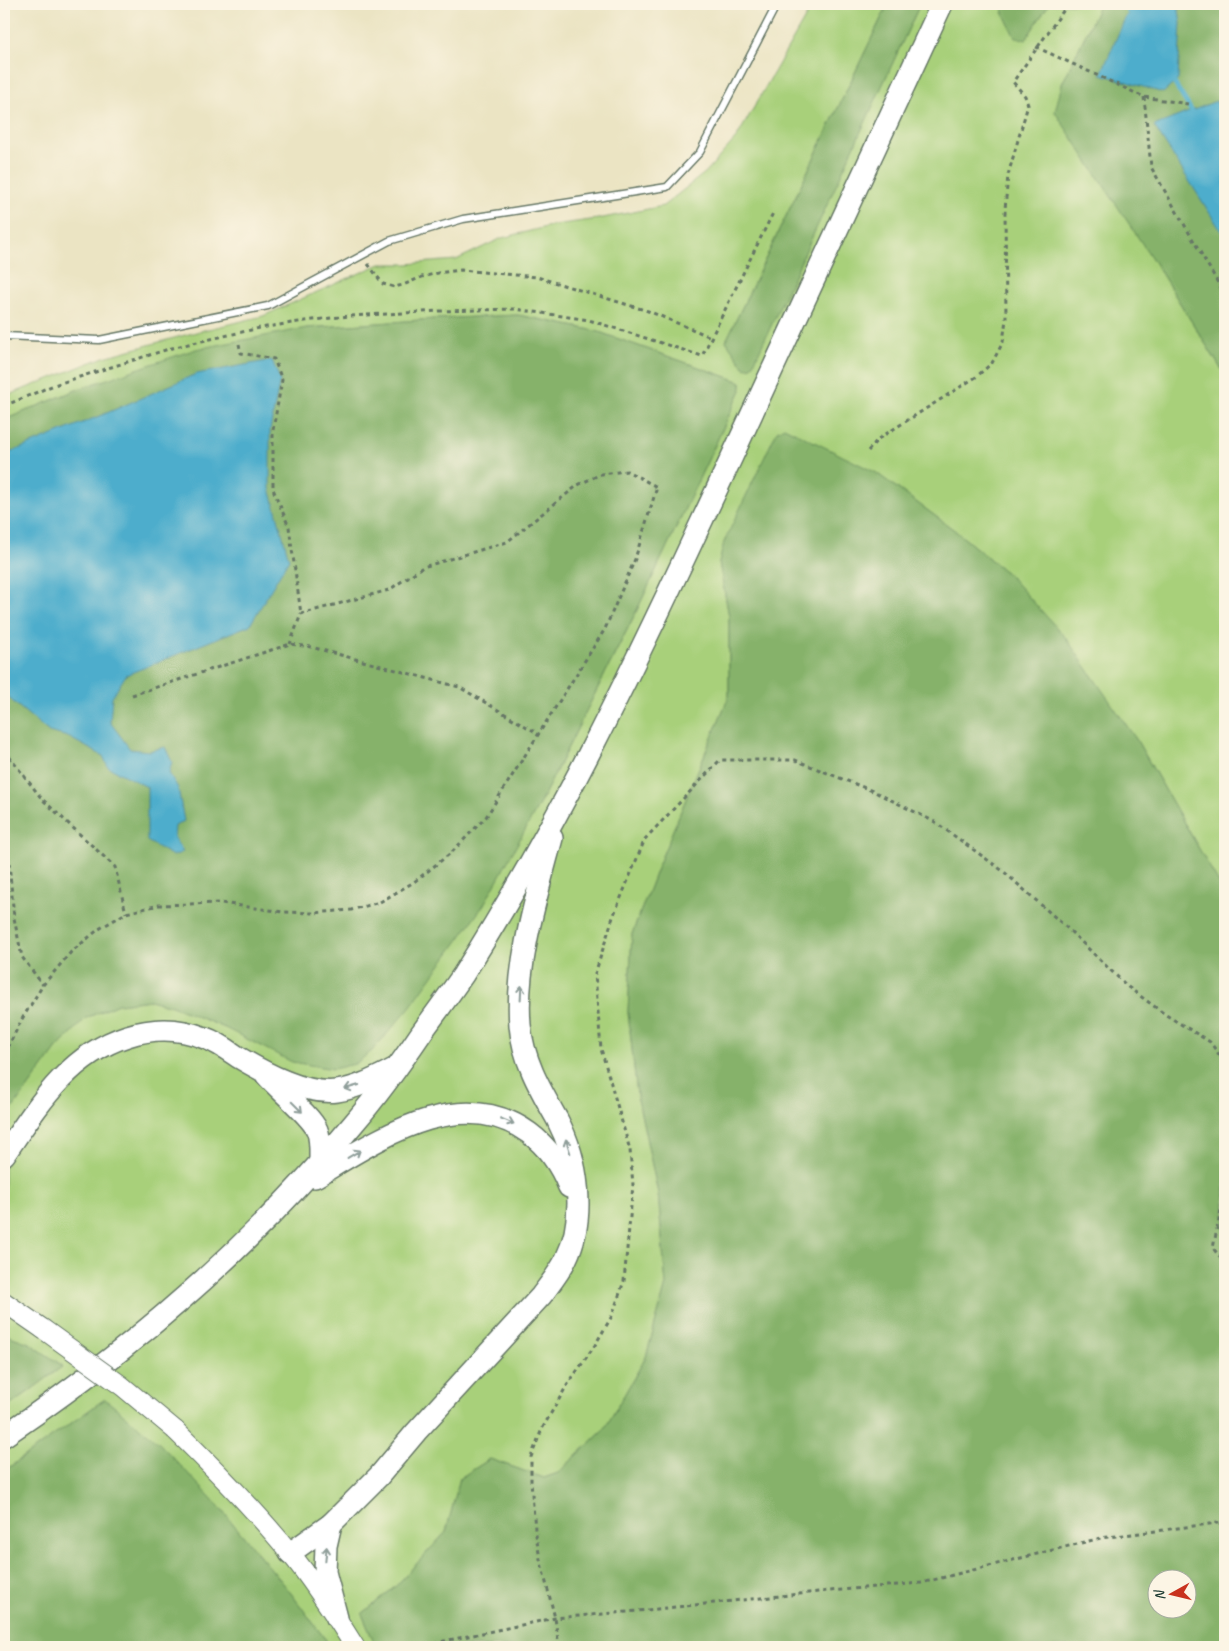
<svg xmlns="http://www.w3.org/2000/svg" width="1229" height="1651" viewBox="0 0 1229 1651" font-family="Caveat,sans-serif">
  <rect width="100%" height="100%" fill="#fcf5e5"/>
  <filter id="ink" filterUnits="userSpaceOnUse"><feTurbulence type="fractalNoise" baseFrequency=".02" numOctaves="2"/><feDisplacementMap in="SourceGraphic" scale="10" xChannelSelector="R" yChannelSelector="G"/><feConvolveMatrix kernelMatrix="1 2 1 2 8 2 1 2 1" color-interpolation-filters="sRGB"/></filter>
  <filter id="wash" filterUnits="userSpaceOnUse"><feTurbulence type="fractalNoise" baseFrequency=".0096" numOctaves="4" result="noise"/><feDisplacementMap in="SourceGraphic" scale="20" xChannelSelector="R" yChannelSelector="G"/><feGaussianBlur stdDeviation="1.12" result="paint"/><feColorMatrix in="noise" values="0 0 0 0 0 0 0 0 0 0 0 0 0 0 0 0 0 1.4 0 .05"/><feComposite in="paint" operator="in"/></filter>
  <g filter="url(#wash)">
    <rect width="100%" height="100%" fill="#ebe4c3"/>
    <!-- green -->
    <polygon fill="#a8d07a" stroke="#648657" points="813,4 888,4 726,341 751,367 920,4 1003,4 1003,12 1026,39 1049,4 1100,4 1062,84 1153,260 1225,375 1225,894 1136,739 1008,574 953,529 875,472 719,562 729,616 729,696 658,866 632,934 628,1012 637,1095 658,1193 666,1285 646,1357 604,1430 558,1473 544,1478 490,1459 460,1478 446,1532 396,1586 362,1614 376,1647 331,1647 287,1588 214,1501 105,1399 4,1471 4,1410 63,1366 29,1343 4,1334 4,1120 57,1048 86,1018 118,1004 150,1000 172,1006 225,1028 540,803 637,610 741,390 741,382 596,331 518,315 435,319 307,328 81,388 4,420 4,397 104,357 200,331 263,316 380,264 407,264 456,260 502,238 554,225 598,219 663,206 706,172 737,137"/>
    <!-- forest -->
    <g fill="#86b26a" stroke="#52784f" fill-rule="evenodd">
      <polygon points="888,4 920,4 752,367 745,368 726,341"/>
      <polygon points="1003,4 1049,4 1026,39 1015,38 1003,12"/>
      <polygon points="1100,4 1225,4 1225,375 1153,260 1055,112 1062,84"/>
      <polygon points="518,315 596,331 741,382 741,390 637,610 540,803 483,906 410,1007 372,1051 355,1064 333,1069 292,1062 225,1028 172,1006 150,1000 118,1004 86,1018 57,1048 4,1120 4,420 81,388 196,349 307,328 435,319"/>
      <path d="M784 427 875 472 953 529 1008 574 1066 638 1136 739 1225 894V1647H376L362 1614 396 1586 446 1532 460 1478 490 1459 544 1478 558 1473 604 1430 646 1357 666 1285 658 1193 637 1095 628 1012 632 934 658 866 729 696V616L719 563 724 542 777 431ZM1186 1578V1608H1156V1578Z"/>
      <polygon points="4,1334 29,1343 63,1366 4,1410"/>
      <polygon points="105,1399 160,1444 214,1501 287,1588 331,1647 4,1647 4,1471"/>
    </g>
    <!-- water -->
    <g fill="#4dadcc" stroke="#367580">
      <polygon points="1138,4 1178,4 1181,23 1178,80 1163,93 1101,74 1126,16"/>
      <polygon points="1216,101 1225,117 1225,237 1154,126"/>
      <polygon points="272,360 280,380 270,430 270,488 289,559 250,625 126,675 112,697 110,722 130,749 149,751 165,747 172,762 169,773 178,788 184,821 175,826 174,838 183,852 173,856 147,841 147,787 108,767 103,756 68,737 49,732 12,701 4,691 4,455 109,412 196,374"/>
    </g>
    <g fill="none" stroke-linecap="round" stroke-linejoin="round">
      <!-- stream -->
      <g stroke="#4dadcc" stroke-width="5">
        <polyline points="1124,4 1133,18"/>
        <polyline points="1171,78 1194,115"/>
      </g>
    </g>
  </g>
  <g filter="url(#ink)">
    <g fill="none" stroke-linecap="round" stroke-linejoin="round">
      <!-- service casing -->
      <g stroke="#676" stroke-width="9">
        <polyline id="service" points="4,336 99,340 268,306 389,241 463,219 667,187 700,152 777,4"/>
      </g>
      <!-- secondary casing -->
      <g stroke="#676" stroke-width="21">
        <g id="secondary">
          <polyline points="4,1302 43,1329"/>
          <path d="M175 1430C215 1469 255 1510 290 1553 314 1582 335 1615 355 1647"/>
        </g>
      </g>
      <!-- trunk casing -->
      <g stroke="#676" stroke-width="24">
        <g id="trunk">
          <path d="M266 1075C278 1089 311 1116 317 1130 321 1139 320 1151 320 1161"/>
          <path d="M4 1155C22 1129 39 1102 61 1079 98 1040 153 1017 205 1038 217 1042 228 1050 238 1057 265 1073 305 1095 337 1091 358 1088 376 1078 394 1069"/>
          <path d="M315 1177C376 1141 459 1082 529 1133 548 1147 560 1164 569 1187"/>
          <path d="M4 1436C134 1348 254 1244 354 1123 379 1094 401 1063 422 1032 436 1013 450 994 463 975 554 832 628 679 699 527 781 353 861 178 942 4"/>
          <polyline points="331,1524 326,1546 325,1572 337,1618"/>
          <path d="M290 1553 331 1524 379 1476 416 1432 541 1296C550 1284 560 1272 566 1259 587 1216 578 1159 557 1119 540 1089 523 1060 520 1025 515 965 537 895 552 838"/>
        </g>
      </g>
      <!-- path -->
      <g stroke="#676" stroke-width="3" stroke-dasharray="4 4" stroke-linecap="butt">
        <polyline points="1036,47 1144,97 1188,104"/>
        <polyline points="1144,97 1151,167 1225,295"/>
        <polyline points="368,264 383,284 394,287 403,285 422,277 438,273 461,270 537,277 648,311 711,337"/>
        <polyline points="239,344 241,353 274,359 282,380 273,430 273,489 289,527 301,614"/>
        <polyline points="4,406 54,385 175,347 260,328 305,321 349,316 441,311 515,309 589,320 702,356 774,211"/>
        <polyline points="868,451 878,439 976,377 992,363 1003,342 1006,319 1005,209 1008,175 1028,105 1025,96 1013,82 1068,4"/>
        <polyline points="132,695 290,644 311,647 459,687 539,734"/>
        <polyline points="4,750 42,799 115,867 126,913"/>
        <polyline points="4,807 14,918 22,957 43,985"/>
        <polyline points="4,1055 22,1019 43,985 71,952 99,929 126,913 159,905 221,903 283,912 313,913 351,910 380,902 414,882 452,852 486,817 605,629 635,559 657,487 627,471 601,474 578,485 507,542 423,567 389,590 301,614 290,644"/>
        <polyline points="1225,1195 1221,1210 1213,1248 1225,1264"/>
        <polyline points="427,1647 444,1641 555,1618 638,1611 818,1592 921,1583 1101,1538 1225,1522"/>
        <polyline points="559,1647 555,1618 540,1559 535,1529 531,1482 531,1457 542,1429 566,1387 595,1345 612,1316 624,1281 633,1185 630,1150 601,1049 595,974 613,917 645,839 720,760 795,760 875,792 935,822 1003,871 1066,927 1128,987 1166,1015 1210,1042 1225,1063"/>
      </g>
      <!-- service -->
      <use href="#service" stroke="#fff" stroke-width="6"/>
      <!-- secondary -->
      <use href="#secondary" stroke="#fff" stroke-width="19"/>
      <!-- trunk -->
      <use href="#trunk" stroke="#fff" stroke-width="21"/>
      <!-- secondary-bridge casing -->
      <g stroke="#676" stroke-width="21" stroke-linecap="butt">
        <polyline id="secondary-bridge" points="43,1329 122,1386 175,1430"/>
      </g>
      <!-- secondary-bridge -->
      <use href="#secondary-bridge" stroke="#fff" stroke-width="19"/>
    </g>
    <!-- one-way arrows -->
    <defs><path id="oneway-shaft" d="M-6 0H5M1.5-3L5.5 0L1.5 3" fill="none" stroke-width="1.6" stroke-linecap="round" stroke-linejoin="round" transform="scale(1.25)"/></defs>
    <g stroke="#8f9e9a">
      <use href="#oneway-shaft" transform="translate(521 993) rotate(-87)"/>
      <use href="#oneway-shaft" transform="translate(352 1087) rotate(164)"/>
      <use href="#oneway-shaft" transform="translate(297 1107) rotate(45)"/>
      <use href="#oneway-shaft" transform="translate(507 1121) rotate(22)"/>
      <use href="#oneway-shaft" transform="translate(568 1146) rotate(-108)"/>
      <use href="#oneway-shaft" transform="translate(354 1154) rotate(-31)"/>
      <use href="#oneway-shaft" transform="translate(326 1554) rotate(-85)"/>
    </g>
  </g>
  <!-- margin -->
  <rect width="1229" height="1651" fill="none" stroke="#fcf5e5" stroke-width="20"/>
  <!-- north arrow -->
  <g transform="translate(1172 1594) rotate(262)"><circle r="24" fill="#fcf5e5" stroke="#a4ab9e"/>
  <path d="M0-4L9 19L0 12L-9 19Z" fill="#c8321e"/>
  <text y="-8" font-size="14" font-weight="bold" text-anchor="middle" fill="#1f3d34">N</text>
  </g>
</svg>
